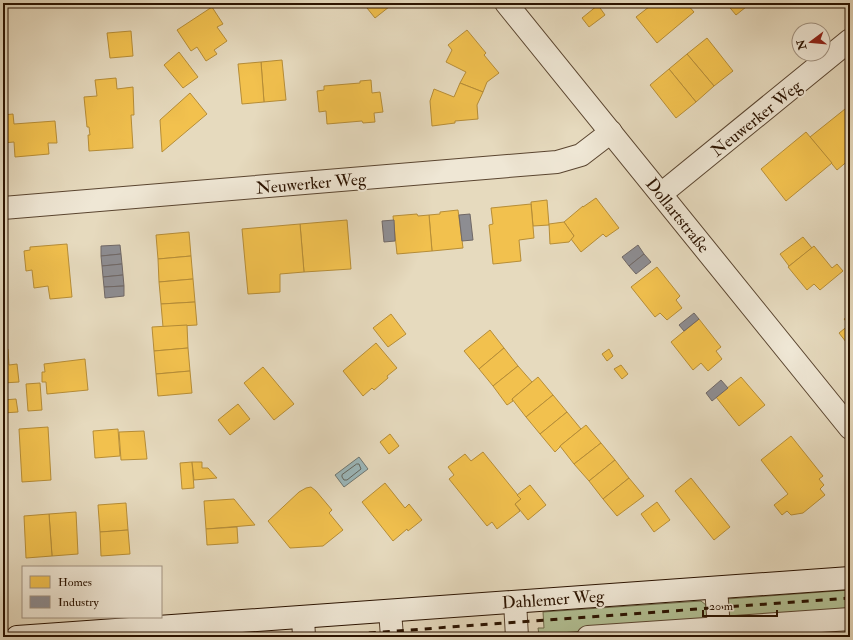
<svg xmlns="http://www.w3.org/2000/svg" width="853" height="640" viewBox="0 0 853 640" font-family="'IM FELL Double Pica',serif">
  <rect width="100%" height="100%" fill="#e6dabe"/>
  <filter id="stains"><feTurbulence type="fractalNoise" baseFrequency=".005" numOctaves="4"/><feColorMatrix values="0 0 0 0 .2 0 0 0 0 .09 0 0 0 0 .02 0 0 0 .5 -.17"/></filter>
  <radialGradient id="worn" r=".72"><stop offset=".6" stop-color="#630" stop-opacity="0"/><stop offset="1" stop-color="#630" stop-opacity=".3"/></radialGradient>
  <!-- green -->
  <g fill="#b2c094" stroke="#6e6a4a">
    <polygon points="850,590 850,611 731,617 727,616 727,599"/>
    <polygon points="701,601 706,605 708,615 705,620 539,635 538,628 544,628 543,612"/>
  </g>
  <!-- water -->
  <polygon fill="#9bb8bc" stroke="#6e7671" points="359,457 368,469 344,487 335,475"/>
  <!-- homes -->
  <g fill="#f2c14e" stroke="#b68d37">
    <polygon points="363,3 394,3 375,18"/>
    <polygon points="654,3 686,3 694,12 657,43 636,17"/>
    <polygon points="726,3 751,3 736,15"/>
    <polygon points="598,5 605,15 589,27 582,18"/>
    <polygon points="212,7 223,24 217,27 227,41 214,50 217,54 206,61 197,47 191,51 177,30"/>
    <polygon points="467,30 486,53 484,55 499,73 487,82 483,92 460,83 466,72 446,62 452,50 448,45"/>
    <polygon points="131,31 133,56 110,58 107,33"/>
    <polygon points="707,38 733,71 714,86 687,54"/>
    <polygon points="179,52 198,77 183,88 164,65"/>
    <polygon points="687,54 714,86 696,102 669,69"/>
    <polygon points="282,60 286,100 264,102 261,62"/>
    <polygon points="261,62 264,102 242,104 238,64"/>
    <polygon points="669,69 696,102 676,118 650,85"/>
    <polygon points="116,78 117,89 133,87 134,115 131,115 133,148 89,151 88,135 90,135 89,127 87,127 84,97 97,96 95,80"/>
    <polygon points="371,80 372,93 380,92 383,112 374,113 375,122 363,123 362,121 327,124 326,111 319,112 317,91 324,90 324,86 360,83 360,81"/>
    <polygon points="460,83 483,92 477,105 478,119 455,121 455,123 432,126 430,101 434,89 454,97"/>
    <polygon points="190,93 207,114 162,152 160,120"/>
    <polygon points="850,105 850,159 837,170 810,137"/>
    <polygon points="13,114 14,124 55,121 57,143 48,143 49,154 15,157 14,142 3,143 3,115"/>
    <polygon points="806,132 832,163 786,201 761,169"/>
    <polygon points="596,198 619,228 606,237 603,234 581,252 571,239 574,236 564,222 583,206 583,207"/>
    <polygon points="547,200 549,225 533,226 531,202"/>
    <polygon points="531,204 534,238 519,240 521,261 493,264 489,225 493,224 491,208"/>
    <polygon points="458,210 463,248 432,251 429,215 440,214 440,212"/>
    <polygon points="417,214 418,216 429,215 432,251 397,254 393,216"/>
    <polygon points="347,220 351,269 304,272 300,224"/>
    <polygon points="564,222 574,236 569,242 550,244 549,224"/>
    <polygon points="300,224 304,272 280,274 280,292 248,294 242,229"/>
    <polygon points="189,232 191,256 158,259 156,235"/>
    <polygon points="803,237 812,248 789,266 780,254"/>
    <polygon points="67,244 72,297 50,299 48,286 34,288 32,270 26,271 24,251 30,250 30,247"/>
    <polygon points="814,246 832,268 837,264 843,271 820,290 814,284 807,290 788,267"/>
    <polygon points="191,256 193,279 159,282 158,259"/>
    <polygon points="657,267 680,296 676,300 682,308 667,320 660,313 655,317 631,287"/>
    <polygon points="193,279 195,302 161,304 159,282"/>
    <polygon points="195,302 197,325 163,327 161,304"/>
    <polygon points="391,314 406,334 388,347 373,328"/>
    <polygon points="850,315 850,347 839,333 849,325 844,319"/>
    <polygon points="699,319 721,347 716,351 722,359 708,371 701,363 693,370 671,342"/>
    <polygon points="187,325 188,348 154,351 152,327"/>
    <polygon points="490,330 504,348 479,369 464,351"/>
    <polygon points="376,343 397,368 387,376 388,378 374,390 372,388 363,396 343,371"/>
    <polygon points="188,348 190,371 156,374 154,351"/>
    <polygon points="504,348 518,366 493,386 479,369"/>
    <polygon points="8,349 9,365 17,364 19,382 3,383 3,350"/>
    <polygon points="609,349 613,356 607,361 602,354"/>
    <polygon points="85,359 88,390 47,394 46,382 42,382 42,372 45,372 44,364"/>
    <polygon points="621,365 628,374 622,379 614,369"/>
    <polygon points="518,366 532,382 512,399 513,401 507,405 493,386"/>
    <polygon points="263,367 294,404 274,420 244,383"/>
    <polygon points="190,371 192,393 158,396 156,374"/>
    <polygon points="538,377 553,395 526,417 512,399"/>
    <polygon points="741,377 765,405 739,426 716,397"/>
    <polygon points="40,383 42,410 28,411 26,384"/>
    <polygon points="553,395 567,412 540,434 526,417"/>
    <polygon points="16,399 18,412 3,413 3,400"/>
    <polygon points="238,404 250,419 230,435 218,420"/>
    <polygon points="567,412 581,429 560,446 560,447 555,452 540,434"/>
    <polygon points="586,425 601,443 574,464 560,446"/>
    <polygon points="48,427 51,480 22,482 19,429"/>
    <polygon points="118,429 120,456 95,458 93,431"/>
    <polygon points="144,431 147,459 121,460 119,432"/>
    <polygon points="390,434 399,446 389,454 380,442"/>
    <polygon points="791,436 823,476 819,479 824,485 820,489 825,495 803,513 791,515 787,511 782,515 774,505 788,494 761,460"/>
    <polygon points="601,443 615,460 589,481 574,464"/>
    <polygon points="483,452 521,499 515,504 520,511 497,529 492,522 487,526 449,479 454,475 448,467 465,454 471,461"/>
    <polygon points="615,460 629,478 603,499 589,481"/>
    <polygon points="192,462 194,488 182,489 180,463"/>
    <polygon points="192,462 202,462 202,468 208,468 217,478 194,480"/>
    <polygon points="629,478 644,496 617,516 603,499"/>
    <polygon points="691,478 730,527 714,540 675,491"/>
    <polygon points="385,483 405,508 409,504 422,520 408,531 407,529 393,541 362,502"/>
    <polygon points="530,485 546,505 528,520 515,504 521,499 517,495"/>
    <polygon points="311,487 316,491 332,510 329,513 343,530 323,546 290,548 268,521 299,492 306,488"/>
    <polygon points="234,499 255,525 206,529 204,501"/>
    <polygon points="657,502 670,520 654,532 641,514"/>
    <polygon points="126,503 128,530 100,532 98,505"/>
    <polygon points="76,512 78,554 52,556 49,514"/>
    <polygon points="49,514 52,556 26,558 24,516"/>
    <polygon points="237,527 238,543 207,545 206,529"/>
    <polygon points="128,530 130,554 101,556 100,532"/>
  </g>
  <!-- industry -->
  <g fill="#8d8d92" stroke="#706866">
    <polygon points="470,214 473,240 462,241 459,215"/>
    <polygon points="394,220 395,241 384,242 382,221"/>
    <polygon points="120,245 121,254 101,256 101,246"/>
    <polygon points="638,245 644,254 629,266 622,257"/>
    <polygon points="121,254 122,264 102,266 101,256"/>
    <polygon points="644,254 651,262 636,274 629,266"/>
    <polygon points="122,264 123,275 103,277 102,266"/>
    <polygon points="123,275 124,286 104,287 103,277"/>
    <polygon points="124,286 124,296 105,298 104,287"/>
    <polygon points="694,313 699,319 684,331 679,325"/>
    <polygon points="721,380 728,388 712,401 706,393"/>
  </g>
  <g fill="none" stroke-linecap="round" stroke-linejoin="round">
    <!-- shore -->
    <polygon stroke="#63665e" stroke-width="1" points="357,464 359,464 361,469 347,480 344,480 342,477 342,475"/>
    <!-- street casing -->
    <g stroke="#5a4530" stroke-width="24">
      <g id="street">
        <polyline points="506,3 850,428"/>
        <polyline points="661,194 850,40"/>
        <polyline points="3,208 557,162 581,155 611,132"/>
        <polyline points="716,588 719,628"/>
        <polyline points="515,602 517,637"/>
        <polyline points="390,611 392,637"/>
        <polyline points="303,617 304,637"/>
        <polyline points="588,637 850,619"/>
      </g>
    </g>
    <!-- secondary casing -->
    <g stroke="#2b1300" stroke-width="24">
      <polyline id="secondary" points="17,637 850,578"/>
    </g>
    <!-- street -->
    <use href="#street" stroke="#efe7d5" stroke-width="22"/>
    <!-- secondary -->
    <use href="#secondary" stroke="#efe7d5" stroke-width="22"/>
    <!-- rail -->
    <polyline stroke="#2b1300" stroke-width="3" stroke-dasharray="7 7" stroke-linecap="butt" points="313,637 850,598"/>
  </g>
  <g text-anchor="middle" stroke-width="4" stroke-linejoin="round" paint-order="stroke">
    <!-- street labels -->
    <g font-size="17" fill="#2b1300" stroke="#efe7d5">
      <text transform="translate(756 118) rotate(-39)" y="6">Neuwerker Weg</text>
      <text transform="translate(311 183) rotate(-5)" y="6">Neuwerker Weg</text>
      <text transform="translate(678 215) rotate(51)" y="6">Dollartstraße</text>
      <text transform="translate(553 599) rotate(-4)" y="6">Dahlemer Weg</text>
    </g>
  </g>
  <!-- margin -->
  <rect width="853" height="640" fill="none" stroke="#e6dabe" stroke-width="16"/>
  <rect x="4" y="4" width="845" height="632" fill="none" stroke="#2b1300" stroke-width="2"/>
  <rect x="8" y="8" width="837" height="624" fill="none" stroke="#2b1300"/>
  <!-- legend -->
  <rect x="22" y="566" width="140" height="52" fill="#efe7d5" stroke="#a19280"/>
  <rect x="30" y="576" width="20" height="12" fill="#f2c14e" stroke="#a19280"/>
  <text x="58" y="586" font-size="12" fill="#2b1300">Homes</text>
  <rect x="30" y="596" width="20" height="12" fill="#8d8d92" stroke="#a19280"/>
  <text x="58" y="606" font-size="12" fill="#2b1300">Industry</text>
  <!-- north arrow -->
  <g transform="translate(811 42) rotate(254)"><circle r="19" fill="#efe7d5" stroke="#a19280"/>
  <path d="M0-3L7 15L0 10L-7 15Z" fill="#8f2418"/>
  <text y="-6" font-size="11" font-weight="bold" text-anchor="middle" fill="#2b1300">N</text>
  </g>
  <!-- scale -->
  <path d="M703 610v6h74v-6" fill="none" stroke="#2b1300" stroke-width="2"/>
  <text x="709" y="610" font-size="12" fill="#2b1300" stroke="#efe7d5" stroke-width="3" paint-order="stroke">20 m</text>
  <rect width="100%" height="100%" filter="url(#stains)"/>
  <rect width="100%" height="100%" fill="url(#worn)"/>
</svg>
